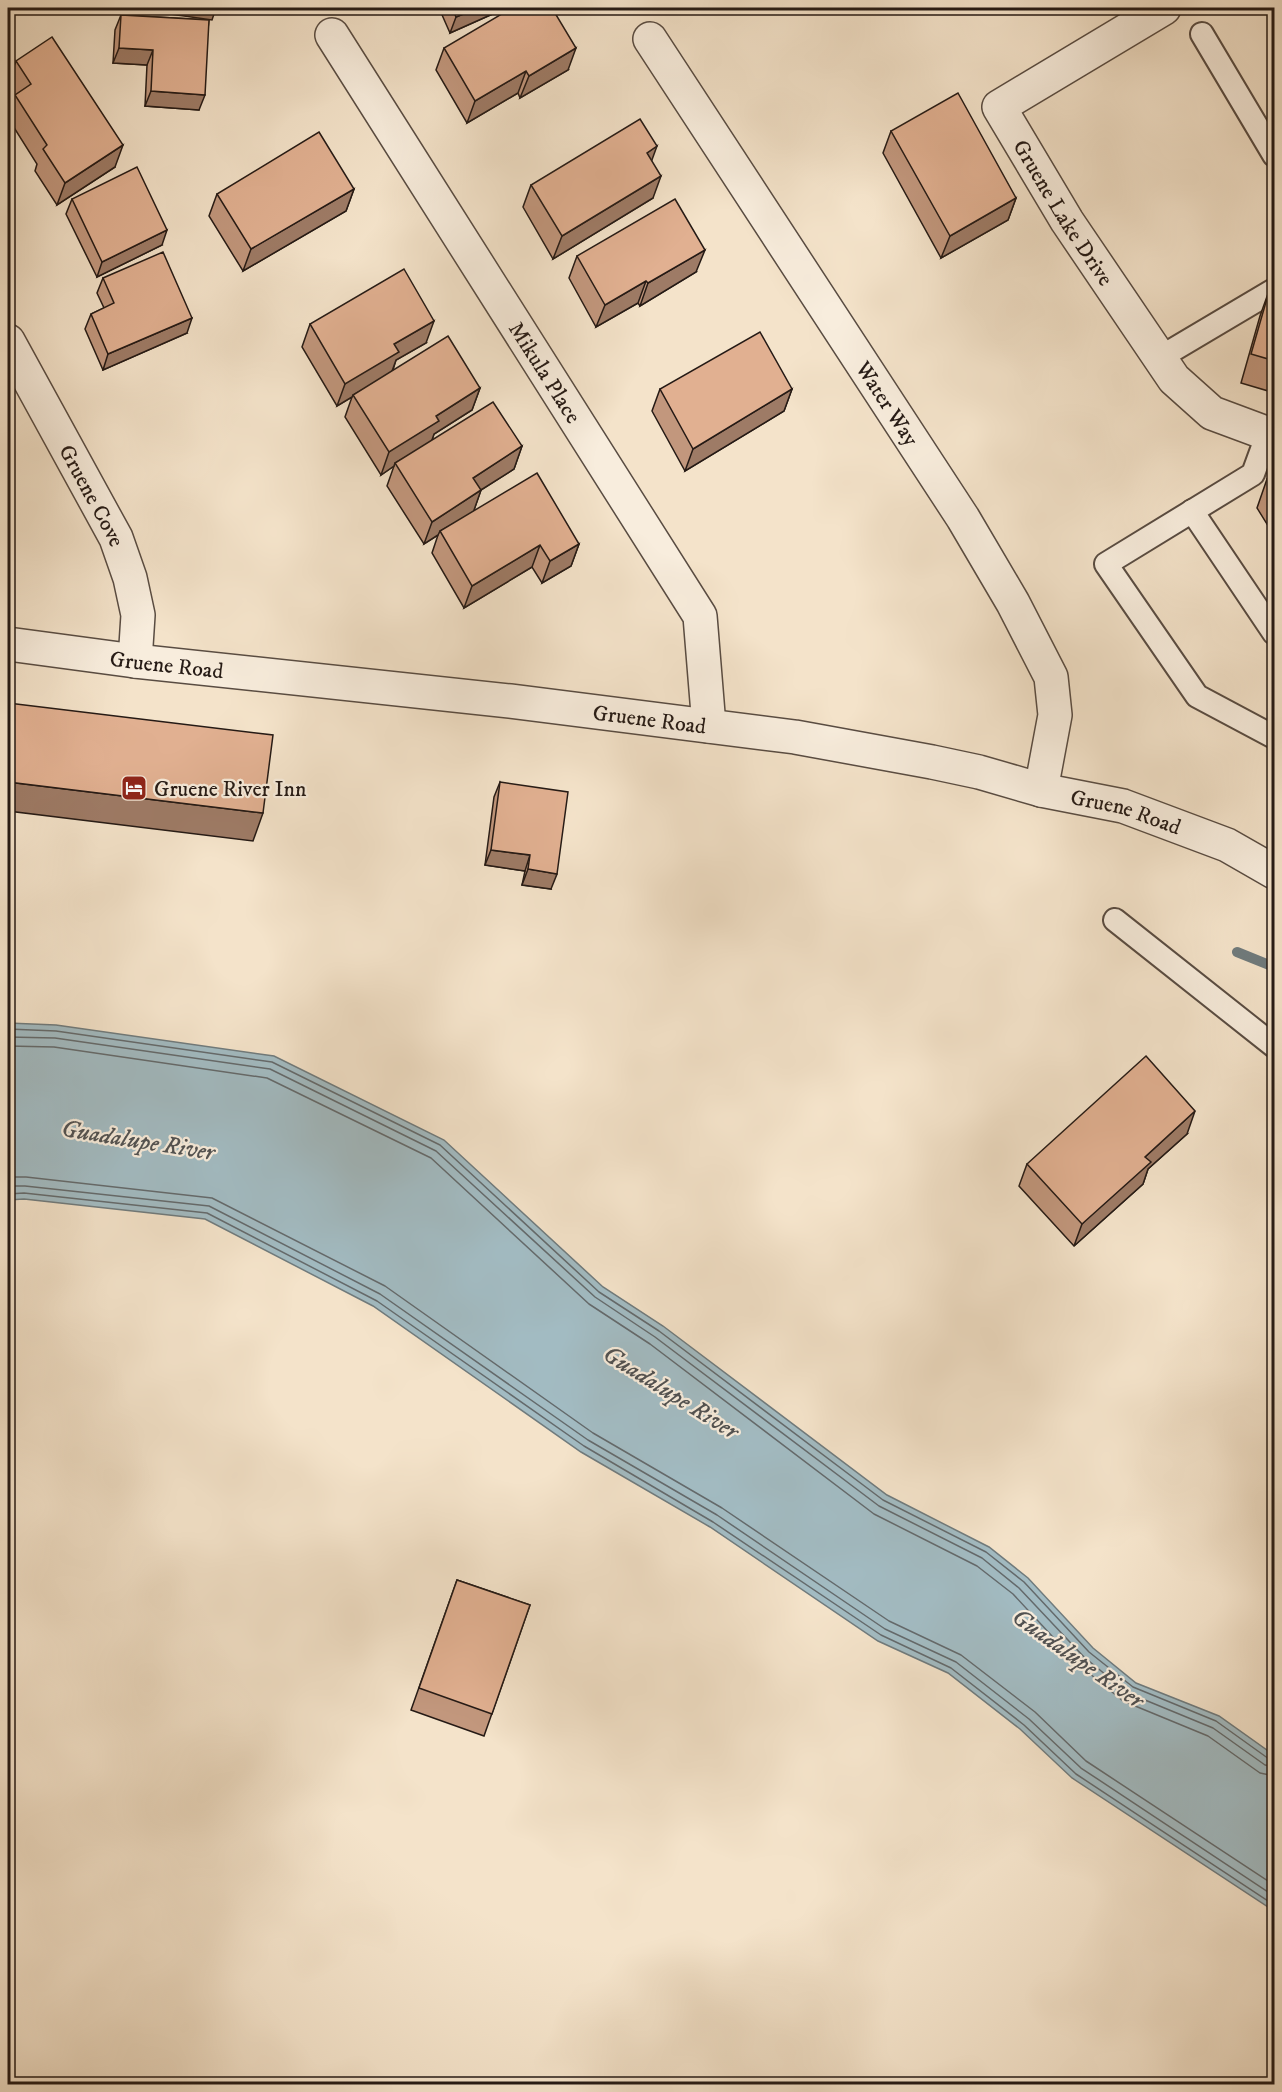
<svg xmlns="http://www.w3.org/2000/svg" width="1282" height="2092" viewBox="0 0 1282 2092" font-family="'IM FELL DW Pica',serif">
  <rect width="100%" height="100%" fill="#f4e3ca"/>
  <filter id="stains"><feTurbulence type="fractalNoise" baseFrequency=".00333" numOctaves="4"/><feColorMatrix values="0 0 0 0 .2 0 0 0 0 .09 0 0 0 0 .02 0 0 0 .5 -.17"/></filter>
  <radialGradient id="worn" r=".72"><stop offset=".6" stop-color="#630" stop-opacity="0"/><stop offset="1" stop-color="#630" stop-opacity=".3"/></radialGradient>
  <!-- water -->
  <polygon fill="#a2bbc2" stroke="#707b7d" stroke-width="1.5" points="8,1023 56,1025 274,1056 444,1140 603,1287 663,1326 887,1495 989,1547 1028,1578 1093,1648 1136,1683 1219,1716 1274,1755 1274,1911 1072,1778 1020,1729 948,1673 878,1641 710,1527 581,1452 373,1306 205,1219 24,1199 8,1200"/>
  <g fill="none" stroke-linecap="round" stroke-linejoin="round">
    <!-- shore -->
    <g stroke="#646a6c" stroke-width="1.5">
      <polyline points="8,1029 56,1031 272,1062 440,1145 599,1292 659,1331 883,1500 986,1552 1024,1582 1089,1652 1133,1687 1216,1721 1269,1759 1274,1760"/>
      <polyline points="8,1037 55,1038 270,1069 436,1151 595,1297 655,1337 879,1506 982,1558 1019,1588 1084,1657 1128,1693 1213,1728 1265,1765 1274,1767"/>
      <polyline points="8,1046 54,1047 267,1078 431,1158 589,1304 650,1344 874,1514 977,1566 1013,1594 1078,1664 1123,1701 1208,1736 1260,1773 1274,1776"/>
      <polyline points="8,1177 26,1177 212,1198 385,1286 593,1433 722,1508 889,1621 961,1655 1035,1712 1086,1761 1274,1885"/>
      <polyline points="8,1186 25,1186 209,1206 380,1294 588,1440 717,1515 885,1629 956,1662 1029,1719 1081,1768 1274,1896"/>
      <polyline points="8,1194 24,1193 207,1213 377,1301 584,1446 713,1522 881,1635 951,1668 1024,1725 1076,1774 1274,1905"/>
    </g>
    <!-- stream -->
    <polyline stroke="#707b7d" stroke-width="10" points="1237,952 1274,967"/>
    <!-- service casing -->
    <g stroke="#594c42" stroke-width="26">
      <g id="service">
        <polyline points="1202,34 1274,155"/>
        <polyline points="1161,357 1274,290"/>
        <polyline points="1268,433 1253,474 1106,564 1197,696 1274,737"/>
        <polyline points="1192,511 1274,633"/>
        <polyline points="1115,920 1274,1046"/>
      </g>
    </g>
    <!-- minor casing -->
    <g stroke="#594c42" stroke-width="36">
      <g id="minor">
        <path id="s1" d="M1164 8 999 107 1067 221 1174 379 1212 413 1274 436"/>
        <path id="s2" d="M332 35 700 616 709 726"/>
        <path id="s3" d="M650 39 963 518 1013 603 1051 677 1055 715 1041 790"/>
        <path id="s4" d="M8 341 116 538 130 578 138 615 135 661"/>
      </g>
    </g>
    <!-- tertiary casing -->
    <g stroke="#594c42" stroke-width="36">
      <g id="tertiary">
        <path id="s5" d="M8 644 135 661 510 701 795 737 932 762 979 772 1041 790 1123 806 1227 845 1274 872"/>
      </g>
    </g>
    <!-- service -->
    <use href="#service" stroke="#f8eddd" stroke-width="22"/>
    <!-- minor -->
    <use href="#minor" stroke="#f8eddd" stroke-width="33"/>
    <!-- tertiary -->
    <use href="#tertiary" stroke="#f8eddd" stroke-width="33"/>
  </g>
  <!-- wall -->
  <g fill="#c2977d" stroke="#251a15" stroke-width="1.5">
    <polygon points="439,8 506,8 450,33"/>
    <polygon points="121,15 209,20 199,110 145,106 147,65 113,63 115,30"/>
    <polygon points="444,48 568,70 520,98 518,93 467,123 436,70"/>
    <polygon points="16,61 115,167 57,205 35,171 37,164 8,118 8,115 15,95 8,83"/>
    <polygon points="891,131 1016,198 1008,220 941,258 883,153"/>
    <polygon points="651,161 653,198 553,259 523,207 531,185"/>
    <polygon points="354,189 346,211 243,271 209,216 217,194"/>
    <polygon points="72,199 162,245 97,277 66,214"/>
    <polygon points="577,256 696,272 640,306 638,303 596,327 569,278"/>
    <polygon points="103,278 187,333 103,370 85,329 91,314 104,308 97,293"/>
    <polygon points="1270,288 1275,289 1275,393 1241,383 1260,316"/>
    <polygon points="310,324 426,343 396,360 393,370 480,388 472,410 434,434 432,440 522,446 514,469 481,490 474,510 579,544 571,566 542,583 532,567 464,608 432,553 438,535 424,544 387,486 394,466 381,475 345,417 352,397 337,406 302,347"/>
    <polygon points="660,389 792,389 784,411 685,471 652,411"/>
    <polygon points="1275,475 1275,537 1257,508 1267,479"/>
    <polygon points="500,782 551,889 522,885 525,871 485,865 494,797"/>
    <polygon points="1187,1134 1148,1169 1143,1184 1074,1246 1019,1186 1027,1164"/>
    <polygon points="457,1580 530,1605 484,1736 411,1710"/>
  </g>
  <!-- shaded-wall -->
  <g fill="#9e7b66" stroke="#251a15" stroke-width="1.5">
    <polygon points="135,8 216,8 212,20 135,9"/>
    <polygon points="478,8 506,8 450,33 456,17"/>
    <polygon points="119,48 153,50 147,65 113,63"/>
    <polygon points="576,48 568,70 520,98 529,76"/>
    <polygon points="526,71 518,93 467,123 475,101"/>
    <polygon points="151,91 205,95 199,110 145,106"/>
    <polygon points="123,145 115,167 57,205 65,183"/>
    <polygon points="657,146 649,168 647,153"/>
    <polygon points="661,176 653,198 553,259 562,236"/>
    <polygon points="354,189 346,211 243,271 251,249"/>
    <polygon points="1016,198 1008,220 941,258 950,236"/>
    <polygon points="167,230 162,245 97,277 102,262"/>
    <polygon points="705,250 696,272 640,306 648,283"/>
    <polygon points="646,281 638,303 596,327 605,305"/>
    <polygon points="192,318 187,333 103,370 108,354"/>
    <polygon points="434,321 426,343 396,360 391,374 353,395 352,397 337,406 345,384 394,344"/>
    <polygon points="480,388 472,410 434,434 431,443 395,463 394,466 381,475 389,452 436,416"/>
    <polygon points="792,389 784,411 685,471 693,449"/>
    <polygon points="522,446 514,469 465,500 473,478"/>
    <polygon points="481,490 473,513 440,531 438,535 424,544 432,522"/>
    <polygon points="579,544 571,566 542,583 550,561"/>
    <polygon points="540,545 532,567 464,608 472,586"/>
    <polygon points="8,782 263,813 253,841 8,811"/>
    <polygon points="491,850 530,855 525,871 485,865"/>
    <polygon points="528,869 557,874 551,889 522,885"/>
    <polygon points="1195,1111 1187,1134 1148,1169 1143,1184 1074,1246 1082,1224 1145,1157"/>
  </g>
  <!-- building -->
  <g fill="#e1b091" stroke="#251a15" stroke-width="1.5">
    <polygon points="452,8 478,8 456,17"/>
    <polygon points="512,8 552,8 576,48 529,76 526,71 475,101 444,48"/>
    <polygon points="121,15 209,20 205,95 151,91 153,50 119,48"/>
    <polygon points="52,37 123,145 65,183 43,149 47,145 15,95 31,84 16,61"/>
    <polygon points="958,93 1016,198 950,236 891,131"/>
    <polygon points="640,119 657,146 647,153 661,176 562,236 531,185"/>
    <polygon points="319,132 354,189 251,249 217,194"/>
    <polygon points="137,167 167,230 102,262 72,199"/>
    <polygon points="675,199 705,250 648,283 646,281 605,305 577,256"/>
    <polygon points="163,252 192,318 108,354 91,314 114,303 103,278"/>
    <polygon points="404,269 434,321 394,344 399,352 345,384 310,324"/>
    <polygon points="1270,288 1275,289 1275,361 1251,354"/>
    <polygon points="760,332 792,389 693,449 660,389"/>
    <polygon points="448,336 480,388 436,416 439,421 389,452 353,395"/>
    <polygon points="493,402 522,446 473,478 481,490 432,522 395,463"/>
    <polygon points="537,473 579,544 550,561 540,545 472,586 440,531"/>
    <polygon points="1275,475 1275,491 1267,479"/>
    <polygon points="8,703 273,735 263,813 8,782"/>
    <polygon points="500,782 568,792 557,874 528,869 530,855 491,850"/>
    <polygon points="1146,1056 1195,1111 1145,1157 1151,1162 1082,1224 1027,1164"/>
    <polygon points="457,1580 530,1605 492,1714 419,1688"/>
  </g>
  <!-- icons -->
  <defs>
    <g id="hotel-square" transform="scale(1.35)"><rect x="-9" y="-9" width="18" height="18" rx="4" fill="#8f2418" stroke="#f8eddd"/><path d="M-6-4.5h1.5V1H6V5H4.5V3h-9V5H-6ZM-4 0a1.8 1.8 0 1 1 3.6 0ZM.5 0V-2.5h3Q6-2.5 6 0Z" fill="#fff"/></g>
  </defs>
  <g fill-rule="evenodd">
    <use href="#hotel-square" x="134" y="788"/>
  </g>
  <g text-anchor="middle" stroke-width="4.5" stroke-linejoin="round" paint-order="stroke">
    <!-- street labels -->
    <g font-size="22" fill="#251a15" stroke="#f8eddd">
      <text dy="8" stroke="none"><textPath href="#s1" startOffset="316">Gruene Lake Drive</textPath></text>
      <text dy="8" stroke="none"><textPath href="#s2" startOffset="399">Mikula Place</textPath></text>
      <text dy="8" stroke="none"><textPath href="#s3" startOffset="435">Water Way</textPath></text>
      <text dy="8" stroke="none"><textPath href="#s4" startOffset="176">Gruene Cove</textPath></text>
      <text dy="8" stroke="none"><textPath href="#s5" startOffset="160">Gruene Road</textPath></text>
      <text dy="8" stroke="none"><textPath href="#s5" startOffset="646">Gruene Road</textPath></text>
      <text dy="8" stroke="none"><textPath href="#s5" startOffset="1132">Gruene Road</textPath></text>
    </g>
    <!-- poi labels -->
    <g font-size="22" fill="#251a15" stroke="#f8eddd" text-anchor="start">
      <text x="154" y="796">Gruene River Inn</text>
    </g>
    <!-- water labels -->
    <g font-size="24" font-style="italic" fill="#515252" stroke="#f8eddd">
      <text transform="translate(138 1140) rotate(9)" y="8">Guadalupe River</text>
      <text transform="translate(671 1392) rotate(32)" y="8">Guadalupe River</text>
      <text transform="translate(1078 1658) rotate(35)" y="8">Guadalupe River</text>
    </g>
  </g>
  <!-- margin -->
  <rect width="1282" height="2092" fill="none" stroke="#f4e3ca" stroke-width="30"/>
  <rect x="9" y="9" width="1264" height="2074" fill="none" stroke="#251a15" stroke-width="3"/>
  <rect x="15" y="15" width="1252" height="2062" fill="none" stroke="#251a15" stroke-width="1.5"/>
  <rect width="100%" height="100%" filter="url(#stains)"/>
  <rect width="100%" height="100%" fill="url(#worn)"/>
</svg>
